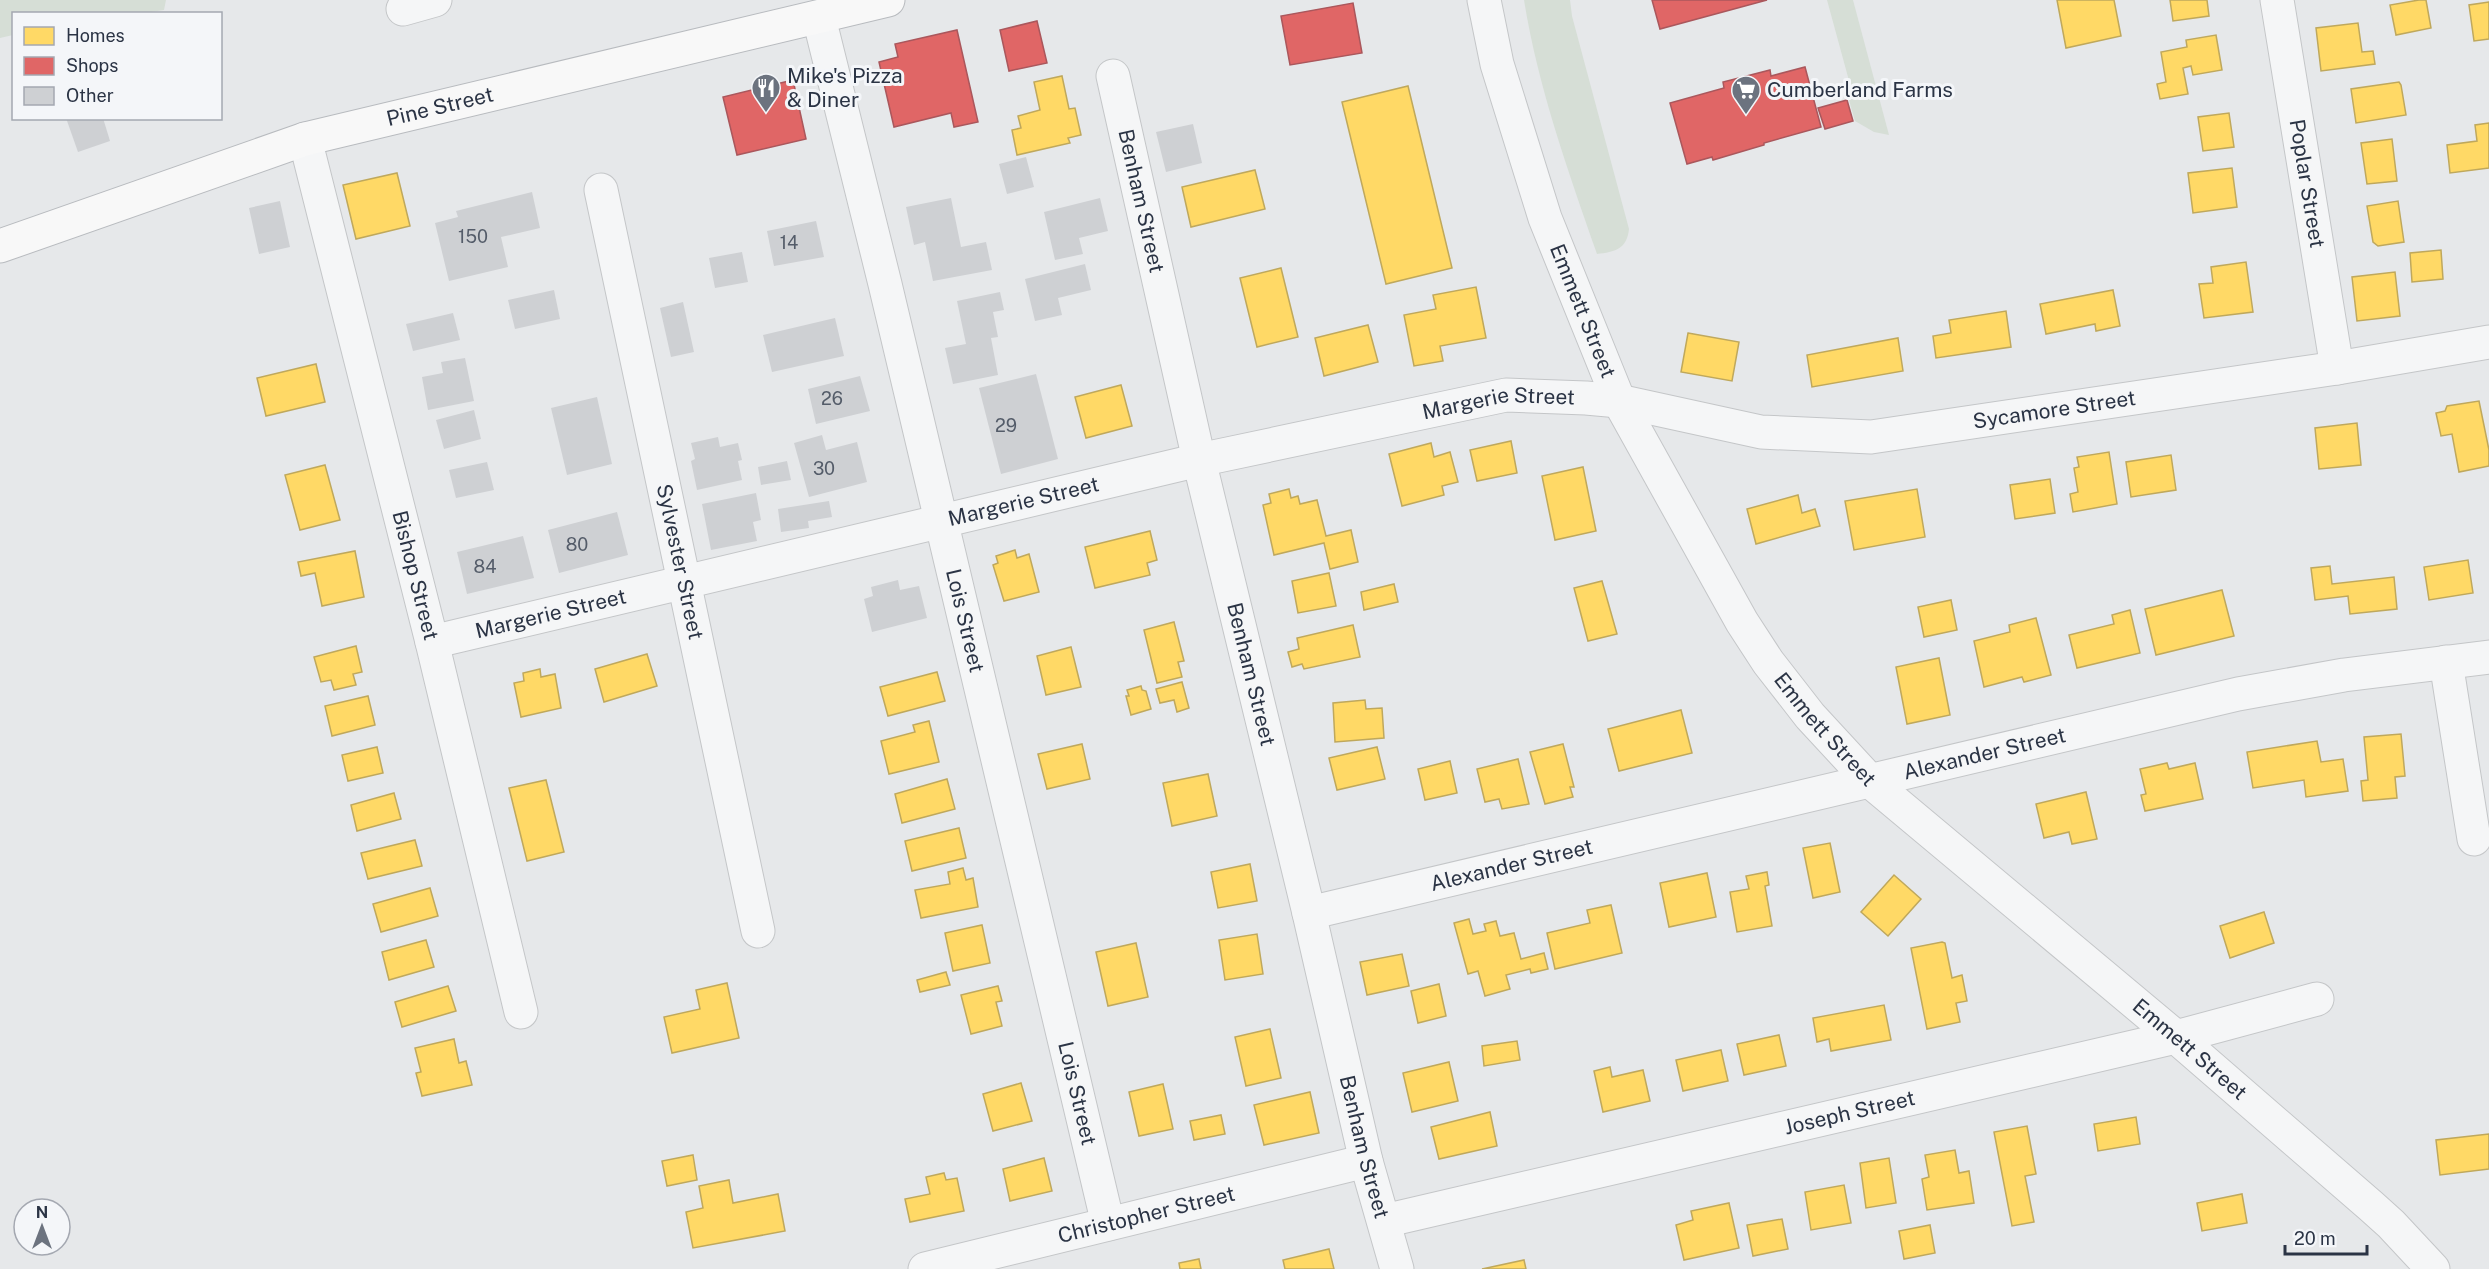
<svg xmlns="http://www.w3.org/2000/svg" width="2489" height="1269" viewBox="0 0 2489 1269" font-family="'Public Sans',sans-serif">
  <rect width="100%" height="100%" fill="#e6e8ea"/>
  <!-- green -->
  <g fill="#d6ded6">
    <polygon points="0,0 166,0 164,10 145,13 14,14 13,35 0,38"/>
    <path d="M1524 0H1570L1572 16 1629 229C1627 249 1615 252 1597 254 1568 171 1538 87 1524 0Z"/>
    <polygon points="1827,0 1853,0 1889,135 1874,132 1855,121 1849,100 1851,88"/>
  </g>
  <!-- homes -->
  <g fill="#ffd966" stroke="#bfa85c" stroke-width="1.5">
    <polygon points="2057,0 2114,0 2121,36 2066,48"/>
    <polygon points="2170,0 2207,0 2209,16 2173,21"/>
    <polygon points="2419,0 2426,0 2431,28 2396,35 2390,5"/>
    <polygon points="2489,2 2489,39 2474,41 2469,5"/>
    <polygon points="2358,23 2362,52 2373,51 2375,64 2321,71 2316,28"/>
    <polygon points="2216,35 2222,70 2193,75 2191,66 2183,68 2188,94 2160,99 2157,84 2166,82 2161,52 2187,47 2186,40"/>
    <polygon points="1062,76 1069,109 1075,108 1081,135 1068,138 1070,143 1017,155 1012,130 1021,128 1018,116 1040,110 1034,82"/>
    <polygon points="2399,82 2401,85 2406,115 2356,123 2351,89"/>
    <polygon points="1408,86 1452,268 1386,284 1342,102"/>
    <polygon points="2229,113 2234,147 2203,151 2198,117"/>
    <polygon points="2489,123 2489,168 2450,173 2447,145 2477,141 2475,125"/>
    <polygon points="2392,139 2397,181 2367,184 2361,143"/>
    <polygon points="2232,168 2237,207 2193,213 2188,173"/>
    <polygon points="1255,170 1265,209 1191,227 1182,187"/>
    <polygon points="397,173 410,226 356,239 343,185"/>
    <polygon points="2398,201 2404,242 2378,246 2373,242 2367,206"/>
    <polygon points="2441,250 2443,279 2412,282 2410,253"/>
    <polygon points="2246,262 2253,312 2204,318 2199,284 2213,283 2211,267"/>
    <polygon points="1281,268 1298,337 1257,347 1240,278"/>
    <polygon points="2395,272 2400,316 2357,321 2352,277"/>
    <polygon points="1476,287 1486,338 1440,346 1443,361 1414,366 1404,315 1436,309 1433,295"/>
    <polygon points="2113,290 2120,326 2096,331 2095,324 2046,334 2040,304"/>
    <polygon points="2006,311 2011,347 1936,358 1933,336 1951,333 1949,320"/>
    <polygon points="1368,325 1378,362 1324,376 1315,338"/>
    <polygon points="1688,333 1739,342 1732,381 1681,372"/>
    <polygon points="1898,338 1903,371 1812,387 1807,355"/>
    <polygon points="316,364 325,402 266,416 257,378"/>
    <polygon points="1121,385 1132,426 1086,438 1075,397"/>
    <polygon points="2479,401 2489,450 2489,466 2459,472 2452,434 2441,436 2436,413 2445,411 2447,406"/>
    <polygon points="2357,423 2361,465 2319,469 2315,428"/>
    <polygon points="1511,441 1517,473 1477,481 1470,450"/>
    <polygon points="1431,443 1434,457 1450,452 1458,482 1442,486 1444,495 1402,506 1389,454"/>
    <polygon points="2109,452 2117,504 2073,512 2070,494 2078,492 2074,468 2079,467 2077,457"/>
    <polygon points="2171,455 2176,490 2131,497 2126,462"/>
    <polygon points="325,465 340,520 300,530 285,475"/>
    <polygon points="1583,467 1596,531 1555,540 1542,476"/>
    <polygon points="2050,479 2055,513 2015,519 2010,485"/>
    <polygon points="1289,489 1291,498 1298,496 1300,504 1317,500 1326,536 1351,530 1358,562 1330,569 1324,543 1274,555 1263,505 1271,503 1269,494"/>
    <polygon points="1917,489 1925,537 1854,550 1845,501"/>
    <polygon points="1798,495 1802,513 1815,509 1820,526 1756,544 1747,509"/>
    <polygon points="1150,531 1157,560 1147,563 1150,575 1095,588 1085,547"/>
    <polygon points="1015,550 1017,558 1029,554 1039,592 1004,601 993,565 998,563 996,556"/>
    <polygon points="355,551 364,597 322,606 315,573 301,576 298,562"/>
    <polygon points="2468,560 2473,593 2429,600 2424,567"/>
    <polygon points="2330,566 2332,584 2394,577 2397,609 2350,614 2348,596 2315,600 2311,568"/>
    <polygon points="1329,573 1336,606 1298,613 1292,581"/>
    <polygon points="1602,581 1617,634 1588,641 1574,588"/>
    <polygon points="1394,584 1398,602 1364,610 1361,592"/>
    <polygon points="2222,590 2234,636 2156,655 2145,609"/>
    <polygon points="1951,600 1957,630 1924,637 1918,607"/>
    <polygon points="2130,610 2140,653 2077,668 2069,635 2114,624 2112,615"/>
    <polygon points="2036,618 2051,675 2024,682 2022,677 1984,687 1974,641 2010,632 2009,625"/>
    <polygon points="1174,622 1184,661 1178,662 1182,677 1157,683 1144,630"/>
    <polygon points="1353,625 1360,657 1304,669 1302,664 1292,667 1288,652 1299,649 1297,638"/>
    <polygon points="356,646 362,672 353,674 356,685 334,690 331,680 321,682 314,657"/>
    <polygon points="1071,647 1081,687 1046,695 1037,656"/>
    <polygon points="647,654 657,686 604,702 595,669"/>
    <polygon points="1939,658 1950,715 1907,724 1896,667"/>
    <polygon points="540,669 541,677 555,674 561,708 521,717 514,683 524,681 523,673"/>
    <polygon points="937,672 945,701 888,716 880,687"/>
    <polygon points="1182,682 1189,708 1177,712 1174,700 1160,703 1156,689"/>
    <polygon points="1141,686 1142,690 1146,691 1151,709 1131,715 1126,696 1129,696 1127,690"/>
    <polygon points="368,696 375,725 332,736 325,706"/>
    <polygon points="1365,700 1366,709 1382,708 1384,738 1335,742 1333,703"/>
    <polygon points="1681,710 1692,753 1619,771 1608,729"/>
    <polygon points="929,721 939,762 889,774 881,741 915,732 913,725"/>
    <polygon points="2401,734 2405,776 2395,777 2397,798 2363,801 2361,781 2368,780 2364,737"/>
    <polygon points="2317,741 2321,762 2343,759 2348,791 2306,797 2304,780 2253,788 2247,752"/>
    <polygon points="1082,744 1090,779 1047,789 1038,754"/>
    <polygon points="1563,744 1574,787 1570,787 1573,797 1545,804 1530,752"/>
    <polygon points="377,747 383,773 348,781 342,755"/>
    <polygon points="1377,747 1385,779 1337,790 1329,758"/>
    <polygon points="1518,759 1529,804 1502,809 1499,799 1485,802 1477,769"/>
    <polygon points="1450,761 1457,793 1425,800 1418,769"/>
    <polygon points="2167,763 2169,769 2195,763 2203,799 2145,811 2141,795 2146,794 2140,769"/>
    <polygon points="1208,774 1217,816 1172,826 1163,783"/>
    <polygon points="947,779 955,809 902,823 895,794"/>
    <polygon points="546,780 564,852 527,861 509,788"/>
    <polygon points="2086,792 2097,839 2072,844 2069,832 2044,838 2036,804"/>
    <polygon points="394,793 401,819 357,831 351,805"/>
    <polygon points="959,828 966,858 912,871 905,841"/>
    <polygon points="415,840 422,866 368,879 361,853"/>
    <polygon points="1830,843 1840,892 1813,898 1803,848"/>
    <polygon points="1250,864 1257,901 1218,908 1211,872"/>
    <polygon points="963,868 966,880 973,878 978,907 921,918 915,890 950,884 948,872"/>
    <polygon points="1767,872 1769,885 1765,886 1772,926 1737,932 1730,892 1749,889 1746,876"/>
    <polygon points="1707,873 1716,917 1669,927 1660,883"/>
    <polygon points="1894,875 1921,899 1888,936 1861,912"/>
    <polygon points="430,888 438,916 381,932 373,904"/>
    <polygon points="1611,905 1622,953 1555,969 1547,933 1590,923 1587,910"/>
    <polygon points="2264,912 2274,943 2230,958 2220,926"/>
    <polygon points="1469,919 1473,934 1486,931 1484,924 1496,921 1500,936 1514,933 1521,959 1544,953 1548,969 1531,973 1530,969 1506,975 1510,989 1485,996 1478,971 1468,974 1454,923"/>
    <polygon points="982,925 990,963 953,971 945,933"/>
    <polygon points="1257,934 1263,974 1225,980 1219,940"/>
    <polygon points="426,940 434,967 389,980 382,952"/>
    <polygon points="1942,942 1945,943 1952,978 1962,975 1967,1001 1956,1003 1960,1022 1927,1029 1911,948"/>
    <polygon points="1136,943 1148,997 1108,1006 1096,952"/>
    <polygon points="1402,954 1409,986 1367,995 1360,962"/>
    <polygon points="946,972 950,985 920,992 917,980"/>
    <polygon points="727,983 739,1038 672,1053 664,1017 700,1009 696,990"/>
    <polygon points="1439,984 1446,1016 1418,1023 1411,991"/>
    <polygon points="448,986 456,1011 402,1027 395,1002"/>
    <polygon points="998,986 1002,1001 996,1002 1002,1026 971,1034 961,995"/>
    <polygon points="1884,1005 1891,1040 1831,1051 1829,1039 1817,1042 1813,1018"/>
    <polygon points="1270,1029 1281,1078 1246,1086 1235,1037"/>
    <polygon points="1779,1035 1786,1066 1744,1075 1737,1044"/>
    <polygon points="454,1039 459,1063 466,1061 472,1085 422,1096 416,1073 421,1072 415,1048"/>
    <polygon points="1517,1041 1520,1060 1484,1066 1482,1046"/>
    <polygon points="1721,1050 1728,1081 1683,1091 1676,1060"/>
    <polygon points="1449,1062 1458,1101 1412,1112 1403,1073"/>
    <polygon points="1610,1067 1612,1077 1643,1070 1650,1101 1603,1112 1594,1071"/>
    <polygon points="1021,1083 1032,1121 993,1131 983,1094"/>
    <polygon points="1163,1084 1173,1129 1139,1136 1129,1092"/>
    <polygon points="1310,1092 1319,1133 1264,1145 1254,1105"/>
    <polygon points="1490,1112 1497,1146 1439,1159 1431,1127"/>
    <polygon points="1221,1115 1225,1134 1194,1140 1190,1121"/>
    <polygon points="2136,1117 2140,1144 2098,1151 2094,1124"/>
    <polygon points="2027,1126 2036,1174 2025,1176 2034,1222 2012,1226 1994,1132"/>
    <polygon points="2489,1134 2489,1169 2440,1175 2436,1140"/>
    <polygon points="1955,1150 1959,1173 1969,1171 1974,1203 1927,1210 1922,1179 1929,1177 1925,1155"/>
    <polygon points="693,1155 697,1180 667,1186 662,1161"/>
    <polygon points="1044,1158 1052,1191 1010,1201 1003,1169"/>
    <polygon points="1889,1158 1896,1203 1866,1208 1860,1163"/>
    <polygon points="944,1173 946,1180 957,1178 964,1211 910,1222 905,1199 930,1194 926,1177"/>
    <polygon points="729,1180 733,1203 778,1194 785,1231 693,1248 686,1212 703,1208 699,1186"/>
    <polygon points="1844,1185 1851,1223 1811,1230 1805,1192"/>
    <polygon points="2242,1194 2247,1223 2202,1231 2197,1203"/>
    <polygon points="1729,1203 1739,1248 1684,1260 1676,1225 1693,1220 1691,1211"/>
    <polygon points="1782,1219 1788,1249 1753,1256 1747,1225"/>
    <polygon points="1930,1225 1935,1253 1904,1259 1899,1231"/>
    <polygon points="1329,1249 1334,1269 1285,1269 1283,1260"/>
    <polygon points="1199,1259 1201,1269 1180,1269 1179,1263"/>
    <polygon points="1524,1260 1526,1269 1482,1269"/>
  </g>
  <!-- shops -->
  <g fill="#e06666" stroke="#aa575c" stroke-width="1.5">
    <polygon points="1652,0 1767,0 1660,29"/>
    <polygon points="1353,3 1362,53 1290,65 1281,16"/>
    <polygon points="1037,21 1047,63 1009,71 1000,30"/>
    <polygon points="957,30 978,122 954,127 951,113 894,127 879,62 898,57 895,44"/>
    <polygon points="1805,67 1821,127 1764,143 1764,145 1713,160 1712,157 1687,164 1670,103 1724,88 1723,82 1770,70 1771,76"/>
    <polygon points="793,80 806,139 737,155 723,97"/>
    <polygon points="1847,100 1853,121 1825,129 1818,108"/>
  </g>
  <!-- building -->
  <g fill="#ced0d3">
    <polygon points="66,118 103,118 110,141 78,152"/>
    <polygon points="1193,124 1202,163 1166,172 1156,132"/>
    <polygon points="1026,157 1034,187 1007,194 999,164"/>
    <polygon points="532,192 540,228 501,237 508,267 449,281 435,223 458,217 456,211"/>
    <polygon points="951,198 961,247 986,242 992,270 933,281 925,242 914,245 906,207"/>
    <polygon points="1100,198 1108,231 1079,238 1083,254 1055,260 1044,212"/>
    <polygon points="280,201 290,247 259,254 249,208"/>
    <polygon points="816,221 824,257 774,266 767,231"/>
    <polygon points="742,252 748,282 715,288 709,258"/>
    <polygon points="1085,264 1091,290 1058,298 1062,315 1035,321 1025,279"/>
    <polygon points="554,290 560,319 515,329 508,300"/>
    <polygon points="1000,292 1004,310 993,312 998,337 991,338 998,375 953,384 945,348 966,344 957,301"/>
    <polygon points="683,302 694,352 671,357 660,308"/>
    <polygon points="453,313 460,340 413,351 406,324"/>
    <polygon points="835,318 844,356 772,372 763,335"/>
    <polygon points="465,358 474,401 428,410 422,377 443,373 441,362"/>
    <polygon points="1036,374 1058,459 1001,474 979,388"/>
    <polygon points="860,376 870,411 816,424 808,389"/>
    <polygon points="597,397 612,464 567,475 551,408"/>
    <polygon points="474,410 481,439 444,449 436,420"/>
    <polygon points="822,435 826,450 857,442 867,482 809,497 794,443"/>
    <polygon points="718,437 720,447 738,443 742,460 738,461 742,480 697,490 691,461 695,459 691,443"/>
    <polygon points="787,461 791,480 761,485 758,467"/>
    <polygon points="487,462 494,490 456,498 449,470"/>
    <polygon points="756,493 761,520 753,522 757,541 711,550 702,504"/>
    <polygon points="829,501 832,517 808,521 809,528 781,532 778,509"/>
    <polygon points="617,512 628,555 559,573 548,530"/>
    <polygon points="523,536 534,578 467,594 457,552"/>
    <polygon points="898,580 900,590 919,586 927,618 872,632 864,599 873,596 871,587"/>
  </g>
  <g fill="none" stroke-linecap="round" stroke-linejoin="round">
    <!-- minor casing -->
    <g stroke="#c4c6c8" stroke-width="35">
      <g id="minor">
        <path id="s1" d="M1484 0 1497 64 1545 218 1619 401 1742 622 1768 662 1810 716 1871 782 2176 1037 2371 1206 2391 1224 2433 1269"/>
        <path id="s2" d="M2277 0 2337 368"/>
        <polyline points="403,9 435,0"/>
        <path id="s3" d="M819 18 885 284 1108 1224"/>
        <path id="s4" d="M1113 76 1199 460 1309 913 1366 1161 1397 1269"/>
        <path id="s5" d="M305 139 432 642 521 1012"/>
        <path id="s6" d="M601 190 758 931"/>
        <path id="s7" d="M432 642 1199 460 1506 395 1586 398 1619 401 1761 432 1871 437 2337 368 2489 342"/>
        <polyline points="2446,662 2474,839"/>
        <path id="s8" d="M1309 913 2238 694 2344 675 2489 657"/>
        <path id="s9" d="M1384 1221 2176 1037 2317 999"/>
        <path id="s10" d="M925 1269 1366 1161"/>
      </g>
    </g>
    <!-- highway casing -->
    <g stroke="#b8bbbf" stroke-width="35">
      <g id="highway">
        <path id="s11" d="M0 246 305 139 888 0"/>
      </g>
    </g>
    <!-- minor -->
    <use href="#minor" stroke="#f5f6f7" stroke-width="33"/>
    <!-- highway -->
    <use href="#highway" stroke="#f8f8f8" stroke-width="33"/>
  </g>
  <!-- icons -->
  <defs>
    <g id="restaurant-pin" transform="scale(1.5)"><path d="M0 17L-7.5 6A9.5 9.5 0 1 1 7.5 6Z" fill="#6c737f" stroke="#f4f6f9"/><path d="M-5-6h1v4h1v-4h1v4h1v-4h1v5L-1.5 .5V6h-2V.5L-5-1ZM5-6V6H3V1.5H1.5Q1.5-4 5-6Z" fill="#fff"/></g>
    <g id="supermarket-pin" transform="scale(1.5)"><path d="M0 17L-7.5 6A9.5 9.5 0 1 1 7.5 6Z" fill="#6c737f" stroke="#f4f6f9"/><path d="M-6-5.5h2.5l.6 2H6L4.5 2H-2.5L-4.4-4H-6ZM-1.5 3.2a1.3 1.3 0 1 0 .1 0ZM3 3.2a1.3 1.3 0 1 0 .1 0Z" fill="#fff"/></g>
  </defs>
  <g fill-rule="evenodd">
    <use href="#restaurant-pin" x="766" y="88"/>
    <use href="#supermarket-pin" x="1746" y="90"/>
  </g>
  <g text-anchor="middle" stroke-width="6" stroke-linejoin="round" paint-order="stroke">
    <!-- number labels -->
    <g font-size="18" fill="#545c69">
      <text x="473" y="243">150</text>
      <text x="789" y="249">14</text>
      <text x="832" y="405">26</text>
      <text x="1006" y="432">29</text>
      <text x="824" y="475">30</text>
      <text x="577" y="551">80</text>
      <text x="485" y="573">84</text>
    </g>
    <!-- poi labels -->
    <g font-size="21" fill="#2b3445" stroke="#f4f6f9" text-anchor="start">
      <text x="787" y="83">Mike's Pizza<tspan x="787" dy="24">&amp; Diner</tspan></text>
      <text x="1767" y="97">Cumberland Farms</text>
    </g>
    <!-- street labels -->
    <g font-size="21" fill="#2b3445" stroke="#f4f6f9">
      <text dy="7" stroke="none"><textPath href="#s11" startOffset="462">Pine Street</textPath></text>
      <text dy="7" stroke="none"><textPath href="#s2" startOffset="186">Poplar Street</textPath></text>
      <text dy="7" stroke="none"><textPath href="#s4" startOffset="128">Benham Street</textPath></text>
      <text dy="7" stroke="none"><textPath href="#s1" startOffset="327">Emmett Street</textPath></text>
      <text dy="7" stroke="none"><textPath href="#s7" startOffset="1094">Margerie Street</textPath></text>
      <text dy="7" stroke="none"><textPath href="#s7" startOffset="1656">Sycamore Street</textPath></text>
      <text dy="7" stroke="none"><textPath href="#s7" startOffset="608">Margerie Street</textPath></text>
      <text dy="7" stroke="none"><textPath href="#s6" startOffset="380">Sylvester Street</textPath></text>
      <text dy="7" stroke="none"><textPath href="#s5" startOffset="450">Bishop Street</textPath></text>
      <text dy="7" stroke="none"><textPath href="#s7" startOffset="122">Margerie Street</textPath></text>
      <text dy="7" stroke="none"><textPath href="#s3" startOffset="620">Lois Street</textPath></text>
      <text dy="7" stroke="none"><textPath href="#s4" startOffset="614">Benham Street</textPath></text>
      <text dy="7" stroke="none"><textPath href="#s1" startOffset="813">Emmett Street</textPath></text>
      <text dy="7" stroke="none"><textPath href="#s8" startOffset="694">Alexander Street</textPath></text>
      <text dy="7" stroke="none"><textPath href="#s8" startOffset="208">Alexander Street</textPath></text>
      <text dy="7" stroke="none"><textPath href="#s1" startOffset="1299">Emmett Street</textPath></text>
      <text dy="7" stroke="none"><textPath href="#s3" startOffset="1106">Lois Street</textPath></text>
      <text dy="7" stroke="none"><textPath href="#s9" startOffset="478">Joseph Street</textPath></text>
      <text dy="7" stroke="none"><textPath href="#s4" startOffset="1100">Benham Street</textPath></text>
      <text dy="7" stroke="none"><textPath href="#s10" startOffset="228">Christopher Street</textPath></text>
    </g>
  </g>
  <!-- legend -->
  <rect x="12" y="12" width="210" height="108" fill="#f4f6f9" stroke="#a4a8b1" stroke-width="1.5"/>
  <rect x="24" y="27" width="30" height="18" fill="#ffd966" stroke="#a4a8b1" stroke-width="1.5"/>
  <text x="66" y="42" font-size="18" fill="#2b3445">Homes</text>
  <rect x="24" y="57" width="30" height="18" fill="#e06666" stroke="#a4a8b1" stroke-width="1.5"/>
  <text x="66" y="72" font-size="18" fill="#2b3445">Shops</text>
  <rect x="24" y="87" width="30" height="18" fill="#ced0d3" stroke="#a4a8b1" stroke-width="1.5"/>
  <text x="66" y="102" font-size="18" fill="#2b3445">Other</text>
  <!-- north arrow -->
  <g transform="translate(42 1227)"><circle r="28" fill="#f4f6f9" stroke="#a4a8b1" stroke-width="1.5"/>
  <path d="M0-4.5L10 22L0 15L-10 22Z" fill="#6c737f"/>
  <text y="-9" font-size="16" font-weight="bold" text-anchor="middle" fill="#2b3445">N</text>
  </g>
  <!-- scale -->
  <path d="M2285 1245v9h82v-9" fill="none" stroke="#2b3445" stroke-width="3"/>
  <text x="2294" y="1245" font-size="18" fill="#2b3445" stroke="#f4f6f9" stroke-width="4.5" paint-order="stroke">20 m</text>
</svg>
